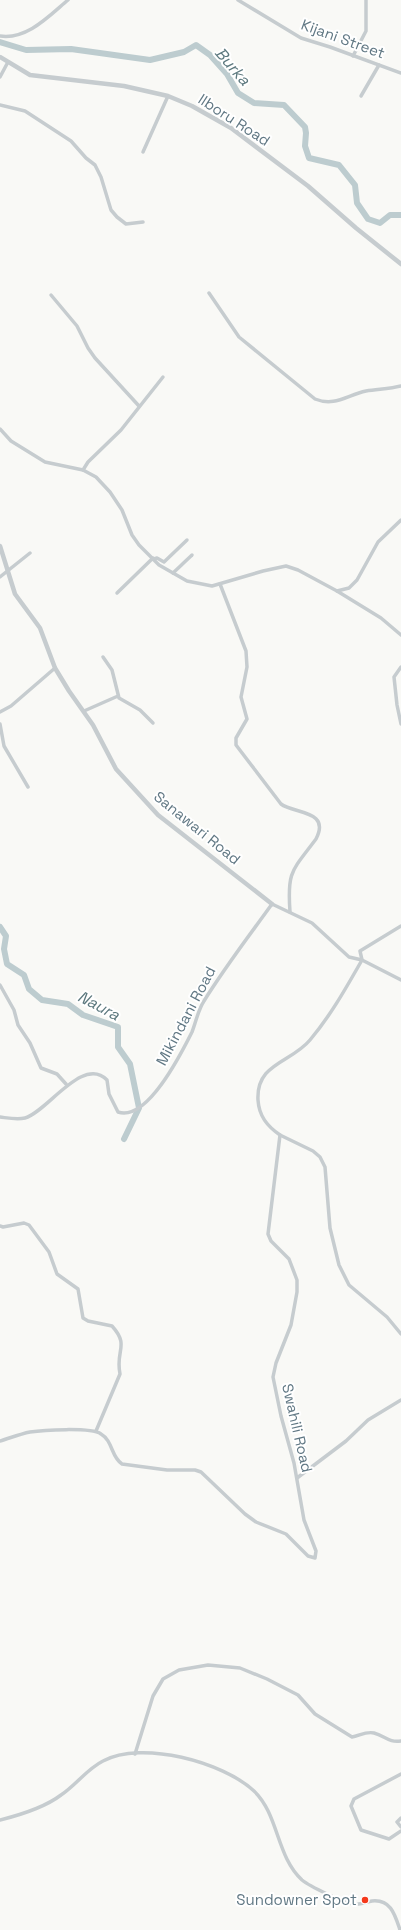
<svg xmlns="http://www.w3.org/2000/svg" width="401" height="1930" viewBox="0 0 401 1930" font-family="'Space Grotesk',sans-serif">
  <rect width="100%" height="100%" fill="#f9f9f6"/>
  <g fill="none" stroke-linecap="round" stroke-linejoin="round">
    <!-- river -->
    <g stroke="#bdcccf" stroke-width="6">
      <polyline points="0,42 26,50 71,49 150,60 184,52 196,45 210,55 227,74 238,93 254,103 284,105 305,127 306,133 305,146 309,158 339,165 355,185 357,203 368,219 380,223 390,215 401,215"/>
      <polyline points="0,927 6,936 4,949 7,964 24,975 29,989 42,1000 68,1004 83,1015 118,1027 118,1047 130,1064 139,1108 124,1139"/>
    </g>
    <!-- minor -->
    <g stroke="#c6cccf" stroke-width="3.5">
      <polyline points="238,0 301,38 330,47 401,73"/>
      <path d="M0 36C27 40 49 16 68 0"/>
      <polyline points="353,56 366,31 366,0"/>
      <polyline points="0,77 8,62"/>
      <polyline points="361,96 379,65"/>
      <polyline points="0,105 25,111 71,141 86,158 95,165 101,177 111,210 117,217 126,224 143,222"/>
      <polyline points="143,152 168,96"/>
      <path d="M209 293 239 337 315 399C335 407 347 395 366 391 378 389 390 389 401 386"/>
      <polyline points="51,295 77,326 88,348 95,358 139,406"/>
      <polyline points="0,429 11,441 45,462 83,470 96,477 110,492 122,510 132,535 139,545 159,565 187,581 212,586 263,571 286,566 298,570 337,591 349,588 357,580 378,542 401,520"/>
      <polyline points="83,470 88,462 121,430 163,377"/>
      <polyline points="154,559 157,558 164,562 187,540"/>
      <polyline points="173,573 192,555"/>
      <polyline points="0,577 30,553"/>
      <path d="M220 584 246 651 247 667 241 697 247 719 236 738V745L281 804C294 814 331 810 316 839 292 871 287 871 290 912"/>
      <polyline points="337,591 381,618 401,635"/>
      <polyline points="117,593 153,558"/>
      <polyline points="103,657 112,670 119,698 140,710 153,723"/>
      <polyline points="401,667 394,677 397,705 401,724"/>
      <polyline points="84,711 118,696"/>
      <polyline points="0,712 11,706 55,668"/>
      <polyline points="0,724 4,746 28,787"/>
      <polyline points="0,985 14,1010 18,1025 30,1043 41,1068 57,1074 66,1084"/>
      <path d="M0 1117C8 1118 17 1120 25 1118 47 1112 83 1055 107 1080L109 1094 118 1112C147 1122 181 1054 192 1032 196 1022 198 1010 204 1001 225 967 249 936 272 904L312 923 349 957 362 960 401 980"/>
      <polyline points="280,1135 313,1151 320,1157 325,1167 330,1228 339,1265 349,1285 387,1317 401,1334"/>
      <path d="M0 1226 3 1227 24 1223 29 1225 49 1252 57 1274 78 1289 83 1318 88 1321 112 1326C130 1346 115 1350 120 1374L96 1431"/>
      <path d="M0 1441C10 1438 20 1434 30 1432 42 1430 91 1427 101 1434 113 1441 111 1457 122 1464L167 1470H195L201 1472 245 1514 256 1522 286 1534 308 1556 315 1558 316 1551 304 1520 294 1463 281 1416 273 1377 276 1363 291 1325 297 1292V1280L289 1259 271 1241 268 1234 280 1135C267 1126 259 1116 258 1100 256 1063 291 1063 310 1040 331 1015 346 988 362 960L360 951 401 926"/>
      <polyline points="297,1478 346,1441 368,1420 401,1400"/>
      <path d="M135 1754 153 1696 163 1679 179 1670 208 1665 240 1668 267 1679 298 1695 315 1714 352 1737C359 1736 366 1731 374 1733 385 1736 389 1743 401 1741"/>
      <polyline points="401,1774 354,1799 351,1806 361,1830 389,1839 401,1831"/>
      <polyline points="401,1818 397,1822 401,1827"/>
      <path d="M0 1820C20 1815 44 1808 61 1795 76 1785 87 1769 103 1761 142 1740 223 1762 254 1791 279 1815 276 1856 302 1880 309 1886 346 1904 354 1904 360 1905 366 1902 372 1901 391 1899 395 1915 400 1930"/>
    </g>
    <!-- tertiary -->
    <g stroke="#c6cccf" stroke-width="4.5">
      <polyline points="0,57 30,75 124,86 168,96 192,106 231,128 308,186 356,228 401,264"/>
      <polyline points="0,546 15,594 40,628 55,668 69,691 93,725 116,769 158,815 272,904"/>
    </g>
  </g>
  <!-- markers -->
  <circle fill="#f5391b" stroke="#fff" stroke-width="1.5" cx="365" cy="1900" r="4"/>
  <g text-anchor="middle" stroke-width="4" stroke-linejoin="round" paint-order="stroke">
    <!-- street labels -->
    <g font-size="15" fill="#617884" stroke="#fff">
      <text transform="translate(343 39) rotate(20)" y="5">Kijani Street</text>
      <text transform="translate(234 120) rotate(33)" y="5">Ilboru Road</text>
      <text transform="translate(197 828) rotate(39)" y="5">Sanawari Road</text>
      <text transform="translate(186 1016) rotate(-62)" y="5">Mikindani Road</text>
      <text transform="translate(297 1428) rotate(77)" y="5">Swahili Road</text>
    </g>
    <!-- poi labels -->
    <g font-size="15" fill="#617884" stroke="#fff" text-anchor="end">
      <text x="357" y="1905">Sundowner Spot</text>
    </g>
    <!-- water labels -->
    <g font-size="16" font-style="italic" fill="#5c787e" stroke="#fff">
      <text transform="translate(233 66) rotate(49)" y="6">Burka</text>
      <text transform="translate(99 1005) rotate(28)" y="6">Naura</text>
    </g>
  </g>
</svg>
